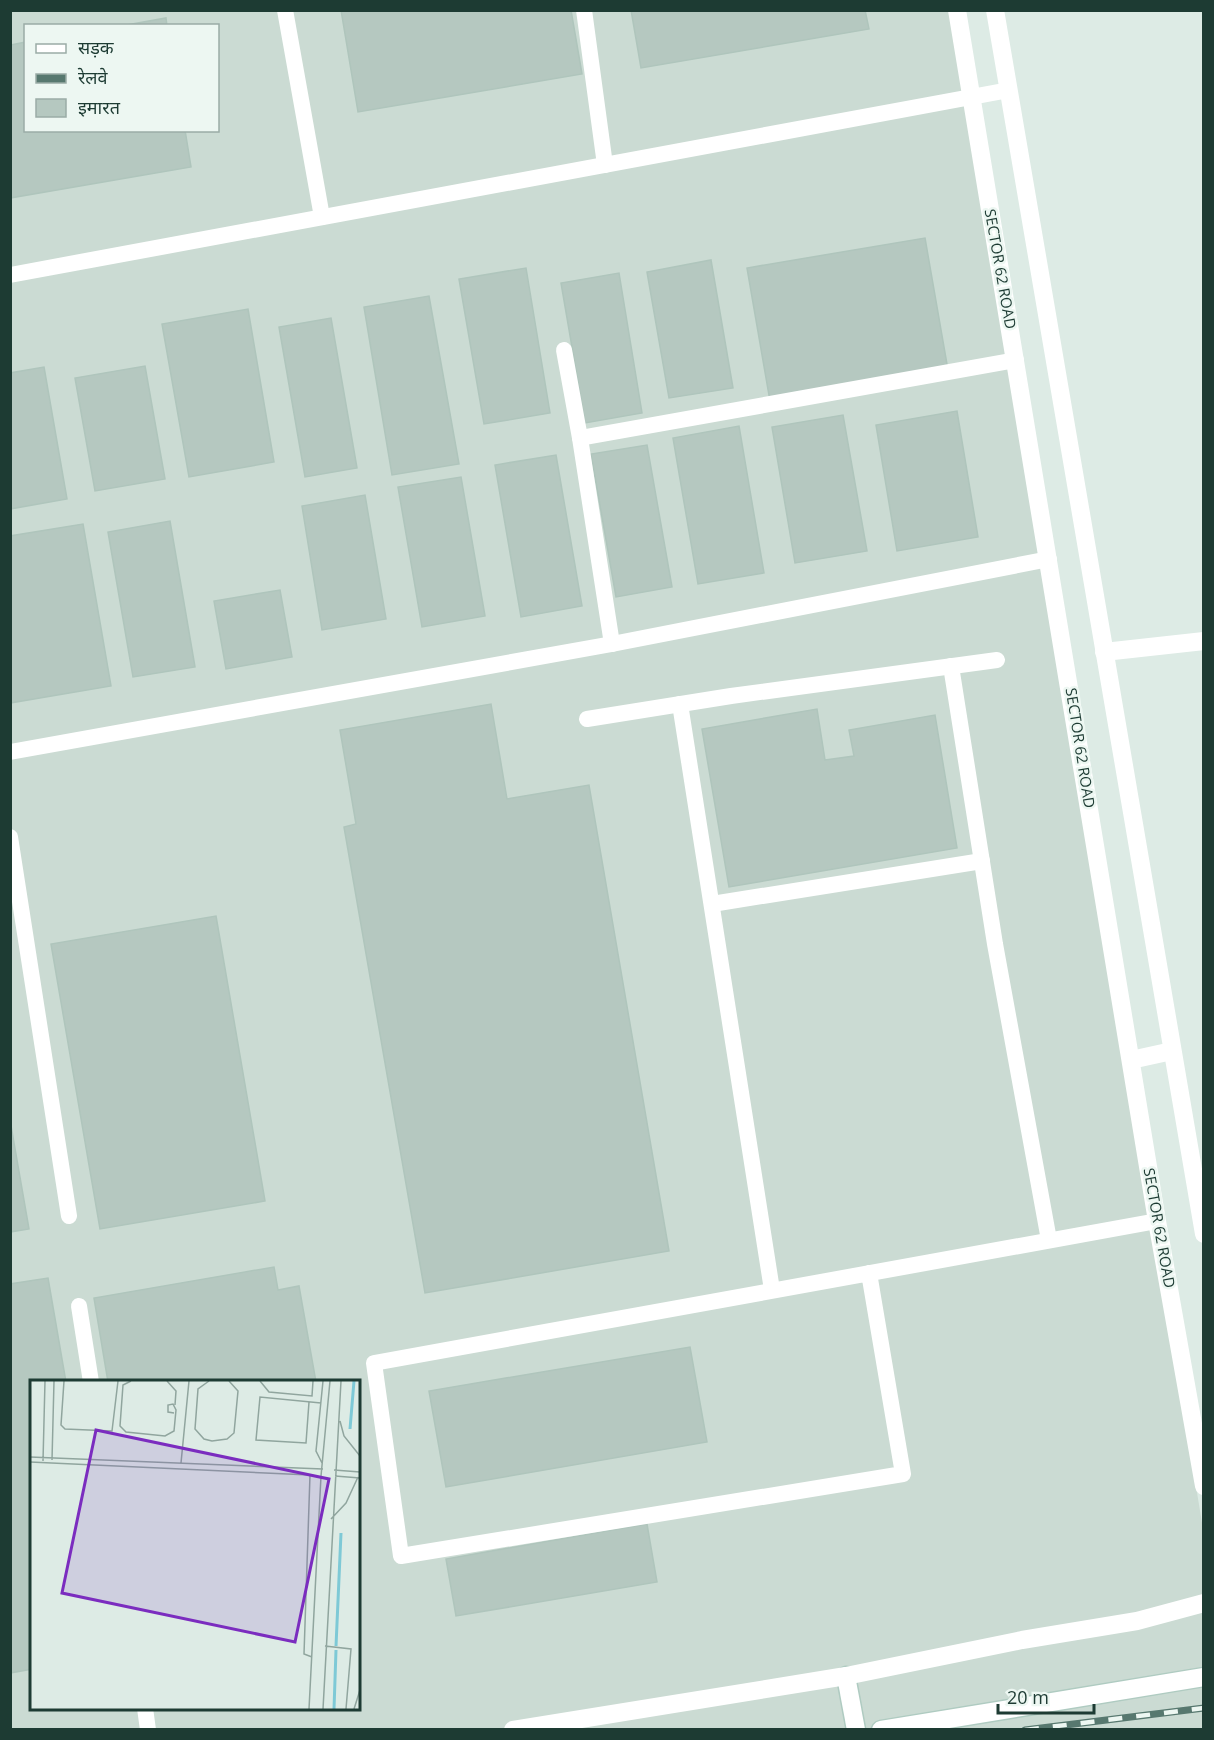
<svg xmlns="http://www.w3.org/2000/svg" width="1214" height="1740" viewBox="0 0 1214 1740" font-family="'Open Sans','Noto Sans Devanagari',sans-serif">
  <rect width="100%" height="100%" fill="#ddebe5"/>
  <!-- built -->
  <path fill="#cbdbd3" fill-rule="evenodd" d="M11 11H954L1203 1529V1729L11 1730ZM26 26H218V130H26ZM32 1382H358V1708H32Z"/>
  <!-- building -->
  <g fill="#b5c8c0" stroke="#afc5bc" stroke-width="1.5">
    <polygon points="341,10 571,10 582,74 358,112"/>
    <polygon points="631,10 865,10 869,29 641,68"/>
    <polygon points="166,18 167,26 121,26"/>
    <polygon points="26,42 26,130 185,130 191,167 10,198 10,45"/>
    <polygon points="925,238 948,370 770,401 747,268"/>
    <polygon points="711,260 733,388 669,398 647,272"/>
    <polygon points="526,268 550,413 484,424 459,279"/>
    <polygon points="619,273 642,413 585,423 561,283"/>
    <polygon points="429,296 459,464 392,475 364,307"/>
    <polygon points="248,309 274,462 189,477 162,324"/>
    <polygon points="331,318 357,468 305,477 279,327"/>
    <polygon points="145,366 165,479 95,491 75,378"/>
    <polygon points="44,367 67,499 10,509 10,373"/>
    <polygon points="957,411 978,537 897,551 876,425"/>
    <polygon points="843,415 867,551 795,563 772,427"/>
    <polygon points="739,426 764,573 698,584 673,438"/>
    <polygon points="647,445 672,587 616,597 591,454"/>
    <polygon points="556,455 582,606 521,617 495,465"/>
    <polygon points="461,477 485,616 422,627 398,487"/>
    <polygon points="365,495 386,619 322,630 302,506"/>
    <polygon points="170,521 195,667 133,677 108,532"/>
    <polygon points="83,524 111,686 10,703 10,536"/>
    <polygon points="280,590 292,657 226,669 214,601"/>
    <polygon points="491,704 507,799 589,785 669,1251 425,1293 344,827 356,824 340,730"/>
    <polygon points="817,709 825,760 854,756 849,730 935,715 957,848 729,887 702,729"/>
    <polygon points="216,916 265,1201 100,1229 51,944"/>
    <polygon points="10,1120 29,1229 10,1232"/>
    <polygon points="274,1267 278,1290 299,1286 316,1382 108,1382 94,1298"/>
    <polygon points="48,1278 66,1382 32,1382 32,1669 10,1673 10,1284"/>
    <polygon points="690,1347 707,1442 446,1487 429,1391"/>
    <polygon points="647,1524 657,1582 456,1616 446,1559"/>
  </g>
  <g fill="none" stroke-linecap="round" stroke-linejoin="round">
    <!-- secondary casing -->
    <g stroke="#afcbc1" stroke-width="21">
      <g id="secondary">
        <polyline points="846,1676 856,1730"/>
        <polyline points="881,1730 1204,1677"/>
      </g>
    </g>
    <!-- service -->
    <g stroke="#fff" stroke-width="16">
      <polyline points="285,10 322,217"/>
      <polyline points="584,10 605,165"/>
      <polyline points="10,275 1009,90"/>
      <polyline points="564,350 580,438"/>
      <polyline points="612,644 580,438 1016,360"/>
      <polyline points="951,666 995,944 1049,1240"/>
      <polyline points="680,704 772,1290"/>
      <polyline points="587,719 731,696 997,660"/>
      <polyline points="10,752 612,644 1049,559"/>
      <polyline points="10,837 69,1216"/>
      <polyline points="712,904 982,861"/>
      <polyline points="869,1273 903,1474 401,1556 374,1363 1157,1221"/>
      <polyline points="79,1306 91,1382"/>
      <polyline points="145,1708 148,1730"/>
    </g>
    <!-- minor -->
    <polyline stroke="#fff" stroke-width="18" points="1104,652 1204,641"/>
    <!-- tertiary -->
    <g stroke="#fff" stroke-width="18">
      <polyline points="957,10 1157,1221 1204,1486"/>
      <polyline points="995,10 1204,1234"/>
      <polyline points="1131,1060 1172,1051"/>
      <polyline points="513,1730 846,1676 1022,1640 1137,1621 1204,1603"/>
    </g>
    <!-- secondary -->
    <use href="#secondary" stroke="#fff" stroke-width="18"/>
    <!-- rail casing -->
    <g stroke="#57786f" stroke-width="7">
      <polyline id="rail" points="1025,1730 1204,1708"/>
    </g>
    <!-- rail -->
    <use href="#rail" stroke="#edf7f2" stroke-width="4.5" stroke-dasharray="14" stroke-linecap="butt"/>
  </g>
  <g text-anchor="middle" stroke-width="5" stroke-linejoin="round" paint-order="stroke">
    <!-- street labels -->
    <g font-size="15" fill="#1d3b33" stroke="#edf7f2">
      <text transform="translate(1000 269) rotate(80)" y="5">SECTOR 62 ROAD</text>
      <text transform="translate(1080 748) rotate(81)" y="5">SECTOR 62 ROAD</text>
      <text transform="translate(1159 1228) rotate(80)" y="5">SECTOR 62 ROAD</text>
    </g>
  </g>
  <!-- overview -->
  <g transform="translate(30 1380)">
    <rect width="330" height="330" fill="#ddebe5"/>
    <path fill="none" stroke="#7ec9d6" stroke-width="3" d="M320 49 324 1M306 266 311 153M304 329 306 270"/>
    <path fill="none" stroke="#90a59e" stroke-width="1.5" d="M34 1 31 45 35 49 82 51 88 1M101 1 93 5 90 46 96 52 135 56 144 51 146 30 143 24 138 25V32L144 33M137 1 146 11 145 25M179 1 168 9 165 49 174 59 182 61 197 59 204 53 208 11 199 1M230 1 239 12 282 16 283 1M279 22 276 63 226 60 230 17 291 23M310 41 314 56 330 76M0 77 293 89M22 80 24 1M13 81 15 1M0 82 280 95 274 274 282 277M151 83 159 1M292 83 286 71 293 1M304 90 330 92M305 96 330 98M301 139 316 123 328 97M295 266 321 269 316 329M279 329 291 96 300 1M293 329 311 1M324 329 330 310"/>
    <path fill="#7b2cbf" fill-opacity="0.15" stroke="#7b2cbf" stroke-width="3" d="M66 50 299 99 265 262 32 213Z"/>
    <rect width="330" height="330" fill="none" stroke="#1d3b33" stroke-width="3"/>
  </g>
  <!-- border -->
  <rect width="1214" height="1740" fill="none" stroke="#1d3b33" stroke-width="24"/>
  <!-- legend -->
  <rect x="24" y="24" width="195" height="108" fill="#edf7f2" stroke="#9aaca6" stroke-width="1.5"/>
  <rect x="36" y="44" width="30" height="9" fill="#ffffff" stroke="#9aaca6" stroke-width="1.5"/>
  <text x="78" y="54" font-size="18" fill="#1d3b33">सड़क</text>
  <rect x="36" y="74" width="30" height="9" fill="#57786f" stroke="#9aaca6" stroke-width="1.5"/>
  <text x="78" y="84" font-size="18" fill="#1d3b33">रेलवे</text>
  <rect x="36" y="99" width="30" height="18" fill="#b5c8c0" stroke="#9aaca6" stroke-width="1.5"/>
  <text x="78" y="114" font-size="18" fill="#1d3b33">इमारत</text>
  <!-- scale -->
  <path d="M998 1704v9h96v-9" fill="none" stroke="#1d3b33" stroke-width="3"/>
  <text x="1007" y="1704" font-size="18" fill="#1d3b33" stroke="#edf7f2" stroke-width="4.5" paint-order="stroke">20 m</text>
</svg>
